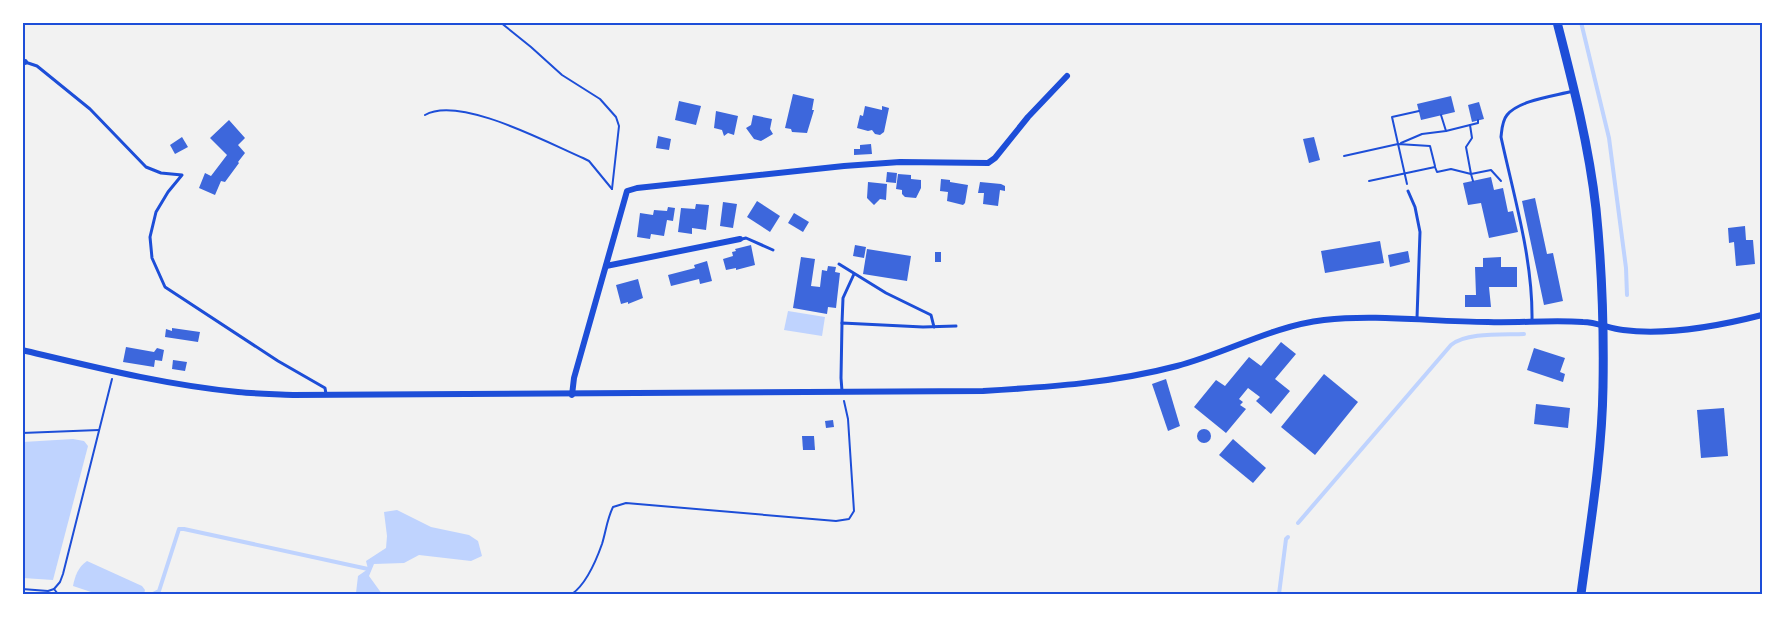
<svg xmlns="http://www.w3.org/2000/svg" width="1785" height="617" viewBox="0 0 1785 617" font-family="'Alegreya Sans',sans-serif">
  <rect width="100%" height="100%" fill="#f2f2f2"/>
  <!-- water -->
  <g fill="#bfd3fe">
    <polygon points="788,311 825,317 822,336 784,330"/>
    <polygon points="73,439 84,441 88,446 53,580 23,578 23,442"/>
    <polygon points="397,510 431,527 469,535 478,541 482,556 471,561 419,555 404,563 374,564 369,576 382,594 358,594 356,593 358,576 368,569 366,561 386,548 387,536 384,512"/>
    <path d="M87 561 142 586 145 590 144 594H97L73 586C75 576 78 567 87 561Z"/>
  </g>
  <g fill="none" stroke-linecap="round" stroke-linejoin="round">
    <!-- stream -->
    <g stroke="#bfd3fe" stroke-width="4">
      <polyline points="1581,22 1609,138 1626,268 1627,295"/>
      <path d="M1298 523 1451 345C1467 332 1503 335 1524 334"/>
      <polyline points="153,594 159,591 179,529 184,529 368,569"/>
      <polyline points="1279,594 1286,539 1288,537"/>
    </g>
  </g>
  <!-- building -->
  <g fill="#3d67dc">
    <polygon points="793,94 814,99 812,110 814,110 807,133 792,132 791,129 785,128"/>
    <polygon points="1451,96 1455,112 1421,120 1417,104"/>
    <polygon points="679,101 701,106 696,125 675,120"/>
    <polygon points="1479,102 1484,119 1472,122 1468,105"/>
    <polygon points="865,106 882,110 882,106 889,108 884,132 880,135 875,134 872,130 868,131 857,128 860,115 863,116"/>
    <polygon points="716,111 738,116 734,135 728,133 724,136 722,130 714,128"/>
    <polygon points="753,115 772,119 770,129 773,134 761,141 754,139 746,128 751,125"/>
    <polygon points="229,120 245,138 238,145 245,153 238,162 239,163 225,182 221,181 215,195 199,188 205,173 211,176 227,155 210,138"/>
    <polygon points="658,136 671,139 669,150 656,148"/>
    <polygon points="182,137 188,147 175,154 170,145"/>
    <polygon points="1314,137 1320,160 1309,163 1303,139"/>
    <polygon points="871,144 872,154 854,155 854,149 860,149 860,145"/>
    <polygon points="887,172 897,173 896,183 886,182"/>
    <polygon points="898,174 911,175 911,179 921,180 921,188 916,198 905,197 902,194 902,190 896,189"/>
    <polygon points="1491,177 1494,190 1503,188 1508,212 1513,211 1518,232 1489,238 1481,203 1468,205 1463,183"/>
    <polygon points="941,179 950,180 950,182 968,185 965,203 963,205 947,201 948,192 940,191"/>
    <polygon points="868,182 887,184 886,200 880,199 874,205 867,198"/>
    <polygon points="980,182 1001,184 1005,186 1005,191 1000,190 998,206 983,204 984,193 978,193"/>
    <polygon points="1535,198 1547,254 1553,253 1563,301 1544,305 1522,201"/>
    <polygon points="757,201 780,216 770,232 747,217"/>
    <polygon points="723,202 737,204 733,228 720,226"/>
    <polygon points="696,204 709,205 706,230 692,228 692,234 678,232 681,208 695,209"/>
    <polygon points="668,207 675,208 673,221 667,220 664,236 651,234 650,239 637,237 640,213 653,215 654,210 667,211"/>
    <polygon points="794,213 809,222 803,232 788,223"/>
    <polygon points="1745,226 1746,240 1753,240 1755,264 1736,266 1734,242 1729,243 1728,228"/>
    <polygon points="1380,241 1384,263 1325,273 1321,251"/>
    <polygon points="751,245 755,265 736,270 736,268 726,270 723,259 733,256 732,252 736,251 735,249"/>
    <polygon points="855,245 866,247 864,258 853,256"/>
    <polygon points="867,249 911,256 907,281 863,274"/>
    <polygon points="1408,251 1410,262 1390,267 1388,255"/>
    <rect x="935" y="252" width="6" height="10"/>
    <polygon points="801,257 815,259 811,286 820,287 822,270 827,271 828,266 836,267 835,272 840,273 836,308 828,307 827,314 793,308"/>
    <polygon points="1501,257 1501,267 1517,267 1517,287 1489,287 1491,307 1465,307 1465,295 1476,295 1475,267 1483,267 1483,258"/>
    <polygon points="707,261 712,281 700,284 699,279 671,286 668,275 695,268 694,265"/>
    <polygon points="638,279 643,298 628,304 628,302 621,304 616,285"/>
    <polygon points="172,328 200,332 198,342 165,337 166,329 172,331"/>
    <polygon points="1281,342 1296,354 1275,379 1290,391 1271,414 1256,401 1260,397 1248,388 1239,399 1243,402 1240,405 1246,409 1226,433 1194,407 1216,380 1225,386 1249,357 1261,366"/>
    <polygon points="126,347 154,352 157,348 164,350 162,361 155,360 154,367 123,362"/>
    <polygon points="1534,348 1565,358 1560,372 1565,374 1563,382 1527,370"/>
    <polygon points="173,360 187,362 185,371 172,369"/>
    <polygon points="1324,374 1358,402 1315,455 1281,427"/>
    <polygon points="1166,379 1180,426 1168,431 1152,384"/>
    <polygon points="1536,404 1570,408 1568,428 1534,424"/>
    <polygon points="1724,408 1728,456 1701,458 1697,410"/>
    <polygon points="833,420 834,427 826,428 825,421"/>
    <circle cx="1204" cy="436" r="7"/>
    <polygon points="802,436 814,436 815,450 803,450"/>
    <polygon points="1233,439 1266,468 1253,483 1219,455"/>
  </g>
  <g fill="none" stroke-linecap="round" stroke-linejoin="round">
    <!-- path -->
    <g stroke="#1d4ed8" stroke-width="2">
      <polyline points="500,22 531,47 562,75 600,99 616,117 619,126 612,189"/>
      <path d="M425 115C459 95 548 143 583 158L589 161 612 189"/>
      <polyline points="1441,115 1446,131"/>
      <polyline points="1401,143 1422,134 1446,131 1470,125"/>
      <polyline points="1344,156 1398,144 1430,146 1435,166"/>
      <polyline points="1369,181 1435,167 1437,172 1451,169 1471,174 1466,147 1472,138 1470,125 1478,123 1478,120"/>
      <polyline points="1473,181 1471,174 1491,170 1501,181"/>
      <polyline points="1407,184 1392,117 1419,111"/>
      <polyline points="22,433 99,430"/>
      <polyline points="22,589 48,591 54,589"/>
      <polyline points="54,589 60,582 63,574 112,379"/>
      <polyline points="54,589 58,594"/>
      <path d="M572 594C586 584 596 561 602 544 606 531 607 519 613 507L626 503 836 521 849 519 854 511 848 419 844 401"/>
    </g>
    <!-- service -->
    <g stroke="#1d4ed8" stroke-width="3">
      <polyline points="25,62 37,66 90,109 146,167 161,173 182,175 168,192 156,212 150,237 152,258 165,287 278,361 325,388 326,394"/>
      <polyline points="1408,191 1415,207 1420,232 1417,318"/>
      <polyline points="742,239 746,238 773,250"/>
      <polyline points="839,264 886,293 931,315 934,327"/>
      <path d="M1532 321C1533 259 1514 197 1501 137 1502 129 1502 121 1507 115 1519 100 1555 96 1573 91"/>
      <polyline points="842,323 843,298 854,274"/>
      <polyline points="842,391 841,378 842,323 923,327 956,326"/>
    </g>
    <!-- minor -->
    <g stroke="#1d4ed8" stroke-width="6">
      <polyline points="22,63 25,62"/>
      <polyline points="606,266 740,239"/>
      <path d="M22 350C94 367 165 385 238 392 257 394 275 394 293 395L983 391C1049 387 1113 383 1177 366 1227 353 1272 326 1324 320 1378 314 1433 322 1488 322 1519 323 1551 320 1583 322 1597 322 1610 329 1623 330 1668 336 1719 326 1762 315"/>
      <polyline points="572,395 574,378 627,191 637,188 844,166 900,162 988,163 995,158 1028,117 1067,76"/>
    </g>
    <!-- secondary -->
    <path stroke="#1d4ed8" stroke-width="9" d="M1557 22C1573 84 1589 146 1596 209 1602 268 1604 327 1603 387 1602 456 1590 526 1581 594"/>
  </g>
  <!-- border -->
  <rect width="1785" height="617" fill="none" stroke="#ffffff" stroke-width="48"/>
  <rect x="24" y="24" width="1737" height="569" fill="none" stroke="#1d4ed8" stroke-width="2"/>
</svg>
